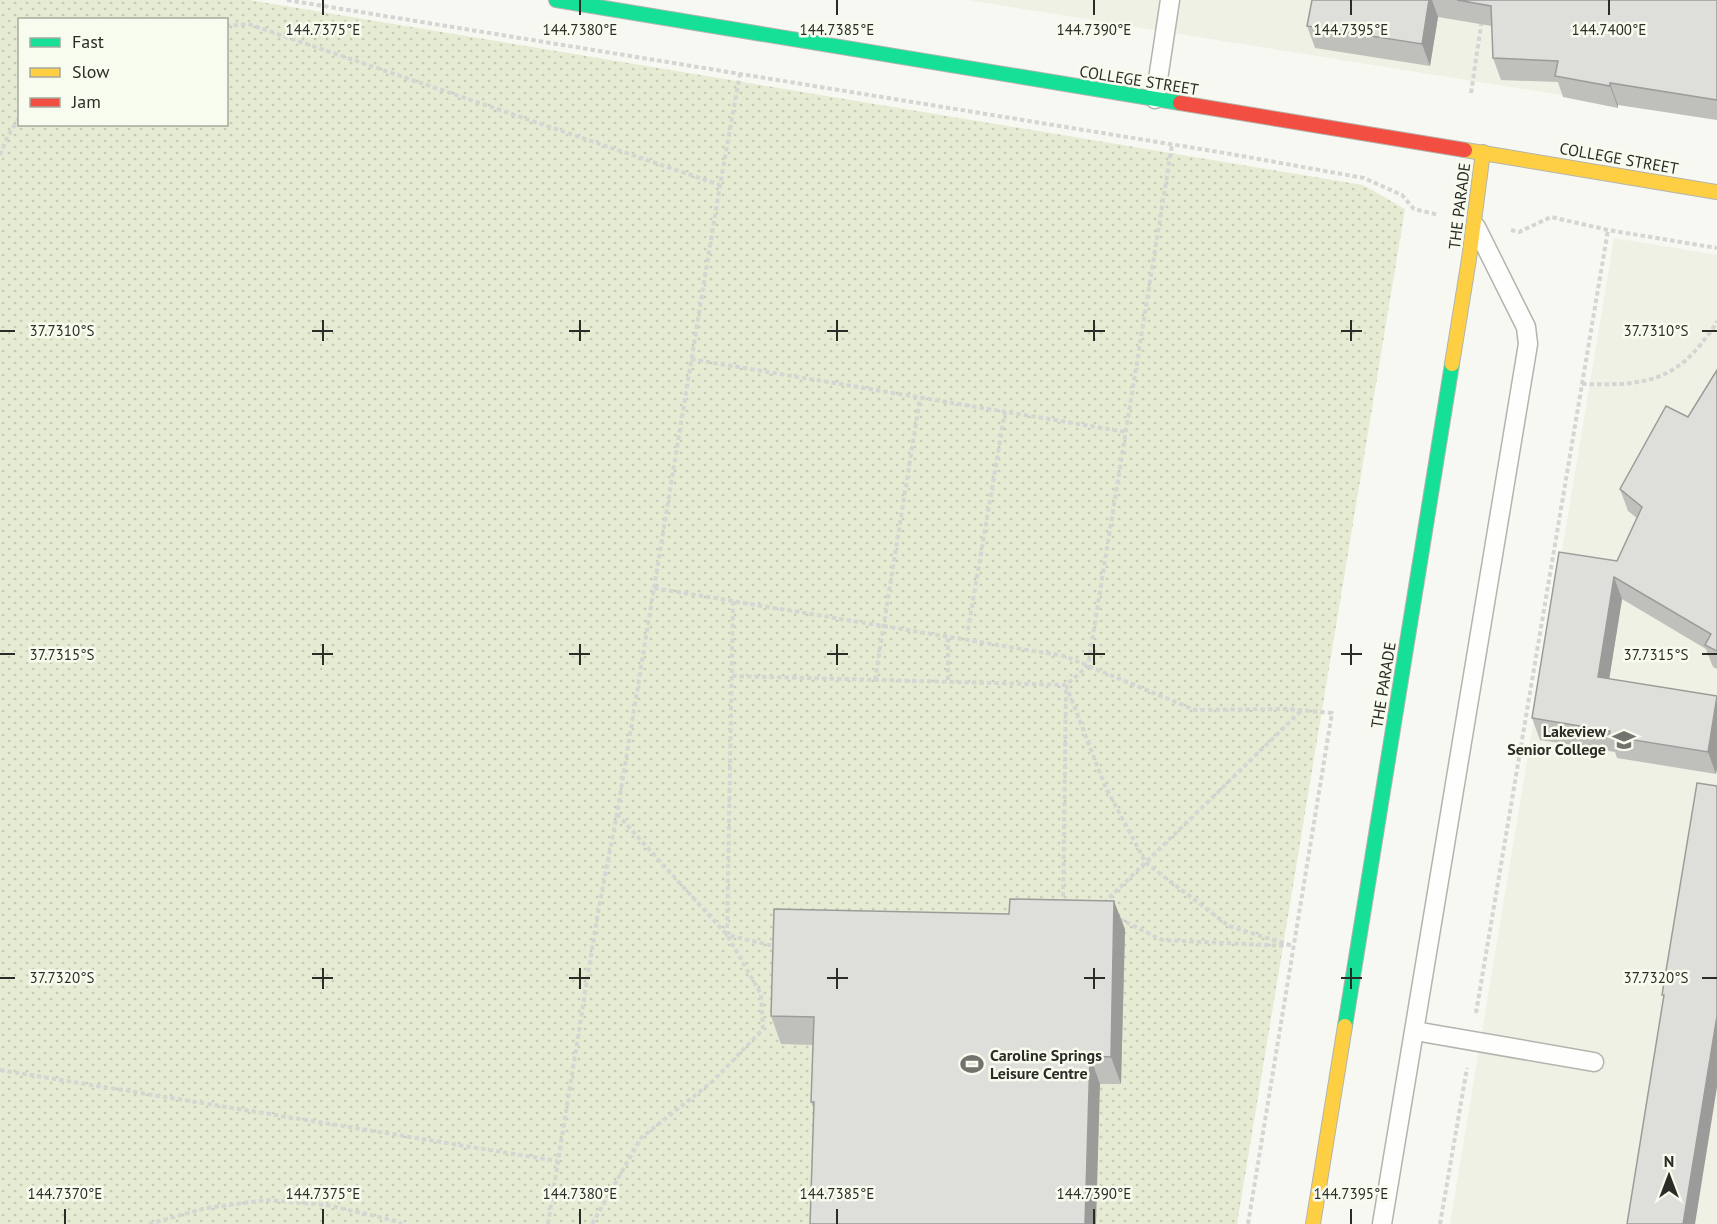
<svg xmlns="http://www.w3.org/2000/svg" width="1717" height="1224" viewBox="0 0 1717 1224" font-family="'PT Sans',sans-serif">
  <defs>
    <pattern id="park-dots" width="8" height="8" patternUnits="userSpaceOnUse" patternTransform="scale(1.5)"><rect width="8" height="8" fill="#e6ecd3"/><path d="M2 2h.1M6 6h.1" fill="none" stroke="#c5cbb5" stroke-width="1.8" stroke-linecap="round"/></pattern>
  </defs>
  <rect width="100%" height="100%" fill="#f7f8f2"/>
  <!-- built -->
  <g fill="#eef1e3">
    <polygon points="968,0 1717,0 1717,120 1105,22"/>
    <polygon points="1614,238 1717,255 1717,1224 1450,1224"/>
  </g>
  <!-- park -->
  <path fill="url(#park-dots)" fill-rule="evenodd" d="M0 0H249L1363 185 1405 209 1237 1224H0ZM20 20H226V124H20Z"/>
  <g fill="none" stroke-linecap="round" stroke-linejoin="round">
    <!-- lane casing -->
    <g stroke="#b3b4af" stroke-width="21">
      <g id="lane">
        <polyline points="1155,99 1170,0"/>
        <polyline points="1415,1031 1594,1062"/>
        <polyline points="1382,1224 1528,344 1526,327 1476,227"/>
      </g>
    </g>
    <!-- fast casing -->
    <g stroke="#b3b4af" stroke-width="16">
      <g id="fast">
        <polyline points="556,0 1180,103"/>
        <polyline points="1345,1026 1452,364"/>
      </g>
    </g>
    <!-- slow casing -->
    <g stroke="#b3b4af" stroke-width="16">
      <g id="slow">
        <polyline points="1465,150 1717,192"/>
        <polyline points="1452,364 1469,259 1483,152"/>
        <polyline points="1313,1224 1345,1026"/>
      </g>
    </g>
    <!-- jam casing -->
    <g stroke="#b3b4af" stroke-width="16">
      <polyline id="jam" points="1180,103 1465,150"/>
    </g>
    <!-- path -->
    <g stroke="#d5d6d3" stroke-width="4" stroke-dasharray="4.5 3" stroke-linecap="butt">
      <polyline points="287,0 1225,153 1364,178 1402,195 1414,209 1439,215"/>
      <polyline points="226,26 248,24 720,185"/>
      <polyline points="1471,93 1482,19"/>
      <polyline points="0,155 7,138 20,116"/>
      <polyline points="1511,230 1519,232 1551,217 1608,230 1717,248"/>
      <polyline points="691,359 1126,432"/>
      <path d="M1582 384C1630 385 1668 386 1701 344 1706 337 1713 330 1717 321"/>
      <polyline points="654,588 720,185 740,74"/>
      <polyline points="733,601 727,935 778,947"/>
      <polyline points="968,630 1005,412"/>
      <polyline points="948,638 948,682"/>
      <polyline points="732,676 1066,685 1088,666 1172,145"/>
      <polyline points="875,680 920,398"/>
      <polyline points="1066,685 1105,786 1146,863 1229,926 1293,946"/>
      <polyline points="1104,903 1301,711"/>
      <polyline points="1063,904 1066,689"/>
      <polyline points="1119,920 1122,920 1162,940 1287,946"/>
      <polyline points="1476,1013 1608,230"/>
      <polyline points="0,1070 557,1161"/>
      <polyline points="149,1224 206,1208 266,1200 327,1205 392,1220 402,1224"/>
      <polyline points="548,1224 598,912 617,814 654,588 1064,656 1195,710 1287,709 1332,713 1248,1224"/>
      <polyline points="592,1224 641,1138 713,1081 763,1029 761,994 727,935 617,814"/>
      <polyline points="1440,1224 1467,1068"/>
    </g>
    <!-- lane -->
    <use href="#lane" stroke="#fefefd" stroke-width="18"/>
    <!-- fast -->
    <use href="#fast" stroke="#16e098" stroke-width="14"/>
    <!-- slow -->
    <use href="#slow" stroke="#ffcf43" stroke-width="14"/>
    <!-- jam -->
    <use href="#jam" stroke="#f24e42" stroke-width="14"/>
  </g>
  <!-- wall -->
  <g fill="#bfc0bb">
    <polygon points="1312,0 1717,0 1717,120 1618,105 1618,108 1563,97 1558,82 1501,80 1493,58 1492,26 1438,17 1430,66 1315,48 1307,26"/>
    <polygon points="1717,370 1717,669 1713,667 1706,649 1622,599 1609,679 1717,696 1717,768 1716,774 1617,758 1615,752 1540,740 1532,718 1617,561 1637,518 1628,511 1620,489 1688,417"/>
    <polygon points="1125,929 1121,1084 1100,1084 813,1107 811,1102 813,1045 781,1044 771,1016"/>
  </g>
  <!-- shaded-wall -->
  <g fill="#9b9c99">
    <polygon points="1429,0 1432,0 1438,17 1430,66 1422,44"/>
    <polygon points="1610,83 1618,105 1618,108 1610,86"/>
    <polygon points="1614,577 1622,599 1606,699 1598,677"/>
    <polygon points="1717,698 1717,768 1716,774 1708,752"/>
    <polygon points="1114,901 1125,929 1121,1084 1111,1057"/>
    <polygon points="1717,1016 1717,1087 1695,1224 1683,1224"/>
    <polygon points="1090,1056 1100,1084 1096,1224 1085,1224"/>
  </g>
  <!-- building -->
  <g fill="#dedfda" stroke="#9b9c99" stroke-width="1.5">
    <polygon points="1312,0 1429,0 1422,44 1307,26"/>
    <polygon points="1457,0 1717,0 1717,100 1610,83 1610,86 1555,76 1558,61 1493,58 1491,6"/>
    <polygon points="1717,370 1717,651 1705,645 1711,634 1614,577 1598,677 1717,696 1708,752 1609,736 1610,731 1532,718 1559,552 1617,561 1642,507 1620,489 1666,406 1688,417"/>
    <polygon points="1697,783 1717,786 1717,1016 1683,1224 1627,1224 1664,995 1662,995"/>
    <polygon points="1010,899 1114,901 1111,1057 1090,1056 1085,1224 810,1224 814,1102 811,1102 814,1017 771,1016 774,909 1009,914"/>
  </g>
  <!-- ticks -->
  <path fill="none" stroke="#2b2c27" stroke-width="2" d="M323 0V15M580 0V15M837 0V15M1094 0V15M1351 0V15M1609 0V15M323 320V341M580 320V341M837 320V341M1094 320V341M1351 320V341M0 331H15M312 331H333M569 331H590M827 331H848M1084 331H1105M1341 331H1362M1702 331H1717M323 644V665M580 644V665M837 644V665M1094 644V665M1351 644V665M0 654H15M312 654H333M569 654H590M827 654H848M1084 654H1105M1341 654H1362M1702 654H1717M323 968V989M580 968V989M837 968V989M1094 968V989M1351 968V989M0 978H15M312 978H333M569 978H590M827 978H848M1084 978H1105M1341 978H1362M1702 978H1717M65 1209V1224M323 1209V1224M580 1209V1224M837 1209V1224M1094 1209V1224M1351 1209V1224"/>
  <!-- icons -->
  <defs>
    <g id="school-bare" transform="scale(1.8)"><path d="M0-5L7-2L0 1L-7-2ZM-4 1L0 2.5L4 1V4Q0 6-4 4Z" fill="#72736e" stroke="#f8fcee" stroke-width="2.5" paint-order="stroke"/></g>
    <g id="stadium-bare" transform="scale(1.8)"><path d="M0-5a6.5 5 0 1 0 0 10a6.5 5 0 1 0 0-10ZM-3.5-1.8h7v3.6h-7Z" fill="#72736e" stroke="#f8fcee" stroke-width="2.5" paint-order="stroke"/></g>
  </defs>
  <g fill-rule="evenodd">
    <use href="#school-bare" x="1624" y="740"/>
    <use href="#stadium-bare" x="972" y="1064"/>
  </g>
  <g text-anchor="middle" stroke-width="5" stroke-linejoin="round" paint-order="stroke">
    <!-- street labels -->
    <g font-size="16" fill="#2b2c27" stroke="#f8fcee">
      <text transform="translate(1139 80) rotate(9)" y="6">COLLEGE STREET</text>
      <text transform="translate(1619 158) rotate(10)" y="6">COLLEGE STREET</text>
      <text transform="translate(1459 206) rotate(-83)" y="6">THE PARADE</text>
      <text transform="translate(1383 685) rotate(-81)" y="6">THE PARADE</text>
    </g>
    <!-- poi labels -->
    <g font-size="16" font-weight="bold" fill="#2b2c27" stroke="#f8fcee" text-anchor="end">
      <text x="1606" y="737">Lakeview<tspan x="1606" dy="18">Senior College</tspan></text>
      <text x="990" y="1061" text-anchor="start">Caroline Springs<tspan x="990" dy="18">Leisure Centre</tspan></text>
    </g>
  </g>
  <g font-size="15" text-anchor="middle" fill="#2b2c27" stroke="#f8fcee" stroke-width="5" stroke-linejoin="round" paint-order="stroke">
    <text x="323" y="35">144.7375°E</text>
    <text x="580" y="35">144.7380°E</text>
    <text x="837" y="35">144.7385°E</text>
    <text x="1094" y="35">144.7390°E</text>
    <text x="1351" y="35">144.7395°E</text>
    <text x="1609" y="35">144.7400°E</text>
    <text x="62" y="336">37.7310°S</text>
    <text x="1656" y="336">37.7310°S</text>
    <text x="62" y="660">37.7315°S</text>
    <text x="1656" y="660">37.7315°S</text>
    <text x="62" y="983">37.7320°S</text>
    <text x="1656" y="983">37.7320°S</text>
    <text x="65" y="1199">144.7370°E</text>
    <text x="323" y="1199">144.7375°E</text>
    <text x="580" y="1199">144.7380°E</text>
    <text x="837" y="1199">144.7385°E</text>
    <text x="1094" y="1199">144.7390°E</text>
    <text x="1351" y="1199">144.7395°E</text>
  </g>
  <!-- legend -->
  <rect x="18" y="18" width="210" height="108" fill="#f8fcee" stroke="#a6a99e" stroke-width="1.5"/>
  <rect x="30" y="38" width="30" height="9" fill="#16e098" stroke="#a6a99e" stroke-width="1.5"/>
  <text x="72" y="48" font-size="18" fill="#2b2c27">Fast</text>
  <rect x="30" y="68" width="30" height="9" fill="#ffcf43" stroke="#a6a99e" stroke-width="1.5"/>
  <text x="72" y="78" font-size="18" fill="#2b2c27">Slow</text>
  <rect x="30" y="98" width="30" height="9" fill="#f24e42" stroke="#a6a99e" stroke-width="1.5"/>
  <text x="72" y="108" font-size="18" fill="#2b2c27">Jam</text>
  <!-- north arrow -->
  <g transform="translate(1669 1176)" stroke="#f8fcee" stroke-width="4.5" paint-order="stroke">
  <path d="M0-4.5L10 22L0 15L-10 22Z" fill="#2b2c27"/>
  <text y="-9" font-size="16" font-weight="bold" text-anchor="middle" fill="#2b2c27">N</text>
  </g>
</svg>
